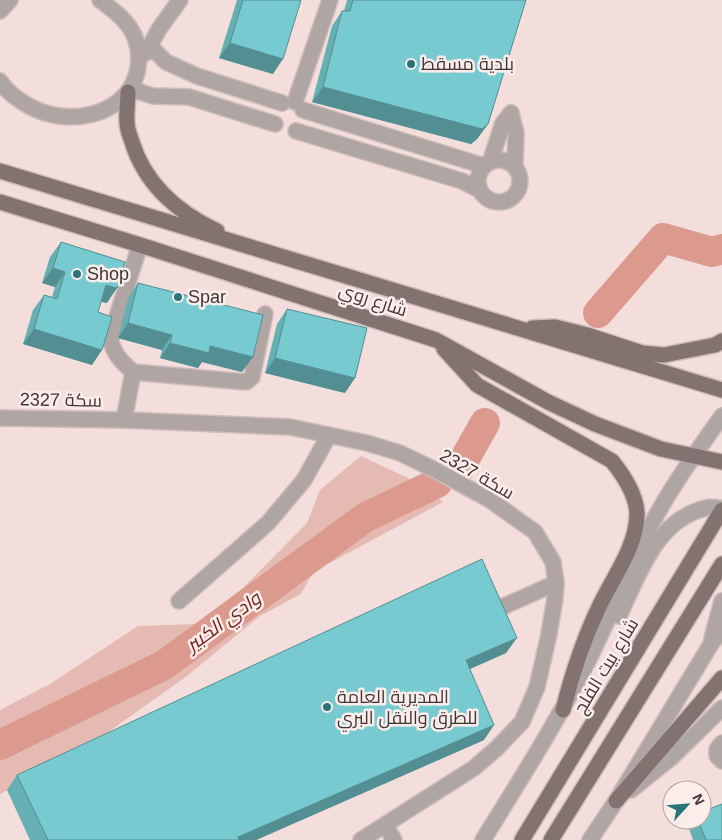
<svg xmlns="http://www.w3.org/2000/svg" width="722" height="840" viewBox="0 0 722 840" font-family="Arial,Cairo,sans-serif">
  <rect width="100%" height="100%" fill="#f3dedb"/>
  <!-- green -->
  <polygon fill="#e4bab3" points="361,456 414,481 443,502 313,572 301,594 260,616 187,676 80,752 26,782 0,794 0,710 50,684 138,626 196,624 243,588 307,523 320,490"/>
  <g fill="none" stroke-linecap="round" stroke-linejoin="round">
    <!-- river -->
    <g stroke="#dc998e" stroke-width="30">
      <polyline points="598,313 663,238 712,252 722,249"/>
      <polyline points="459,469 485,423"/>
      <polyline points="0,745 164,665 366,517 437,483"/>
    </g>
    <!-- minor casing -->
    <g stroke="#cfbcba" stroke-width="18">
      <g id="minor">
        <polyline points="0,11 10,0"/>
        <polyline points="150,46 166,62 197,76 282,103"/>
        <polyline points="146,53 159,29 180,0"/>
        <path d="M0 81C7 92 18 100 29 106 66 127 124 118 137 73 140 61 139 47 134 35 127 20 113 10 100 0"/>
        <polyline points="131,89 153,96 189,97 275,124"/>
        <polyline points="295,102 330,0"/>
        <polyline points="303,110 484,166"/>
        <polyline points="511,113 516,133 515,167"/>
        <polyline points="296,131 462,181 480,190"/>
        <circle cx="499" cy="181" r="21"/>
        <polyline points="490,162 503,123 511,113"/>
        <path d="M133 372C121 361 114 355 110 338L140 245"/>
        <polyline points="0,418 124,420 290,427 367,443 400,453 437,471 490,500 535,532 553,562 556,583 555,598 549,634 537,687 522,722 496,749 474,768 361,840"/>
        <polyline points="124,420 133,372 246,382 252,377 265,314"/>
        <polyline points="179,601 268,523 304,480 329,435"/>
        <polyline points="493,611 556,583"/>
        <path d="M619 616C637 578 655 524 699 510 708 507 713 506 722 509"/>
        <polyline points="712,638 722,601"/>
        <polyline points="722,743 717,749 717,756 722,761"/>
        <polyline points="631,790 672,757 722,708"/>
        <polyline points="385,825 394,840"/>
        <path d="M483 840C520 780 557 722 589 659 611 615 628 568 651 525 671 487 697 451 722 416"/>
        <polyline points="590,840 616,801 711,644 722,629"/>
      </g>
    </g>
    <!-- major casing -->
    <g stroke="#cfbcba" stroke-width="18">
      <g id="major">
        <path d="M128 92C128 102 126 113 127 123 127 129 130 136 132 142 145 184 177 212 217 231"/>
        <polyline points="0,171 722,390"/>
        <polyline points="0,202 140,245 436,340 548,402 595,424 661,449 722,462"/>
        <polyline points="532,328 555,327 587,335 642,353 664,355 715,345 722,341"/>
        <path d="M444 349 477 385 612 461C624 476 637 495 637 515 636 549 611 580 598 609 582 643 572 674 563 710"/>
        <polyline points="616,801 722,678"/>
        <polyline points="522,840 722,510"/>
        <polyline points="551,840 722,564"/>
      </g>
    </g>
    <!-- minor -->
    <use href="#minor" stroke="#afa6a4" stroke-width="15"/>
    <!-- major -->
    <use href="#major" stroke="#827270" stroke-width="15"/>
  </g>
  <!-- wall -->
  <g fill="#66afb3">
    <polygon points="237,0 301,0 273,74 219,58"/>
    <polygon points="347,0 526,0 488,124 477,139 471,144 312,102 332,26 342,11 344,11"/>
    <polygon points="61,242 107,303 101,302 98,312 92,365 23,344 33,310 44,295 52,297 55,287 42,283 50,257"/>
    <polygon points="138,283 242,372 202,362 198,368 160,358 162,350 118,338 128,298"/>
    <polygon points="287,309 345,393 265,373 277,324"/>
    <polygon points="506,653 470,669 484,740 256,840 30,840 7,790 17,775"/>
    <polygon points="692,820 702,820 722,840 693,840 688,826"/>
  </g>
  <!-- shaded-wall -->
  <g fill="#538e92">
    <polygon points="230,43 283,59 273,74 219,58"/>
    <polygon points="323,87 488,124 477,139 471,144 312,102"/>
    <polygon points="53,268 65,272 55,287 42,283"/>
    <polygon points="106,285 117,288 107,303 96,300"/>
    <polygon points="128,323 172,335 162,350 118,338"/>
    <polygon points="34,329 102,350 92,365 23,344"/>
    <polygon points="170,343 210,346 253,357 242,372 202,362 198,368 160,358"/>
    <polygon points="275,358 355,378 345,393 265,373"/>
    <polygon points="517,638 506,653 456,675 466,660"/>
    <polygon points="494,725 484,740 256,840 236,840 238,837"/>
  </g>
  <!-- building -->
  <g fill="#77cbd0" stroke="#538e92">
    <polygon points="243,0 301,0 283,59 230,43"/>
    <polygon points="353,0 526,0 488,124 482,129 323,87 342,11 350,11"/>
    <polygon points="61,242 125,262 117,288 106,285 98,312 112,317 102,350 34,329 44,295 57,299 65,272 53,268"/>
    <polygon points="138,283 263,315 253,357 210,346 209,353 170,343 172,335 128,323"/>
    <polygon points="287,309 367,328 355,378 275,358"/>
    <polygon points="482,559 517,638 466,660 494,725 238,837 239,840 48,840 17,775"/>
    <polygon points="722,804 722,840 706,840 698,820 702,820 702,812"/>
  </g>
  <!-- markers -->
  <g fill="#2a7478" stroke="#fdedea" stroke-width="2">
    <circle cx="411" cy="64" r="5"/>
    <circle cx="77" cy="274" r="5"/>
    <circle cx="178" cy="297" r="5"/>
    <circle cx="327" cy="707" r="5"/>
  </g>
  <g text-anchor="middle" stroke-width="5" stroke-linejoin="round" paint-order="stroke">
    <!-- poi labels -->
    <g font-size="18" fill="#3e3635" stroke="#fdedea" text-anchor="start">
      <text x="421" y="70">بلدية مسقط</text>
      <text x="87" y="280">Shop</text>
      <text x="188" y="303">Spar</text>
      <text x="337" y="703">المديرية العامة<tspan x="337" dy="21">للطرق والنقل البري</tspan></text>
    </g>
    <!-- street labels -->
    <g font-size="18" fill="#3e3635" stroke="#fdedea">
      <text transform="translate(373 300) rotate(18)" y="6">شارع روي</text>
      <text transform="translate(61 400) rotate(1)" y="6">سكة 2327</text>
      <text transform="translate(477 474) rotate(30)" y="6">سكة 2327</text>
      <text transform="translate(606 666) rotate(-59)" y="6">شارع بيت الفلج</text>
    </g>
    <!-- water labels -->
    <g font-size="19" font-style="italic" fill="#70221a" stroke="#fdedea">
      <text transform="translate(223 621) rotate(-36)" y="7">وادي الكبير</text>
    </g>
  </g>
  <!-- north arrow -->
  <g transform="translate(687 805) rotate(64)"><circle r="24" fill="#fdedea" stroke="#b1a4a2"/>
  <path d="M0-4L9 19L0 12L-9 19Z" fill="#2a7478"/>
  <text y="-8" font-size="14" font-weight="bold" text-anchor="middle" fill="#3e3635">N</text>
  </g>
</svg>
